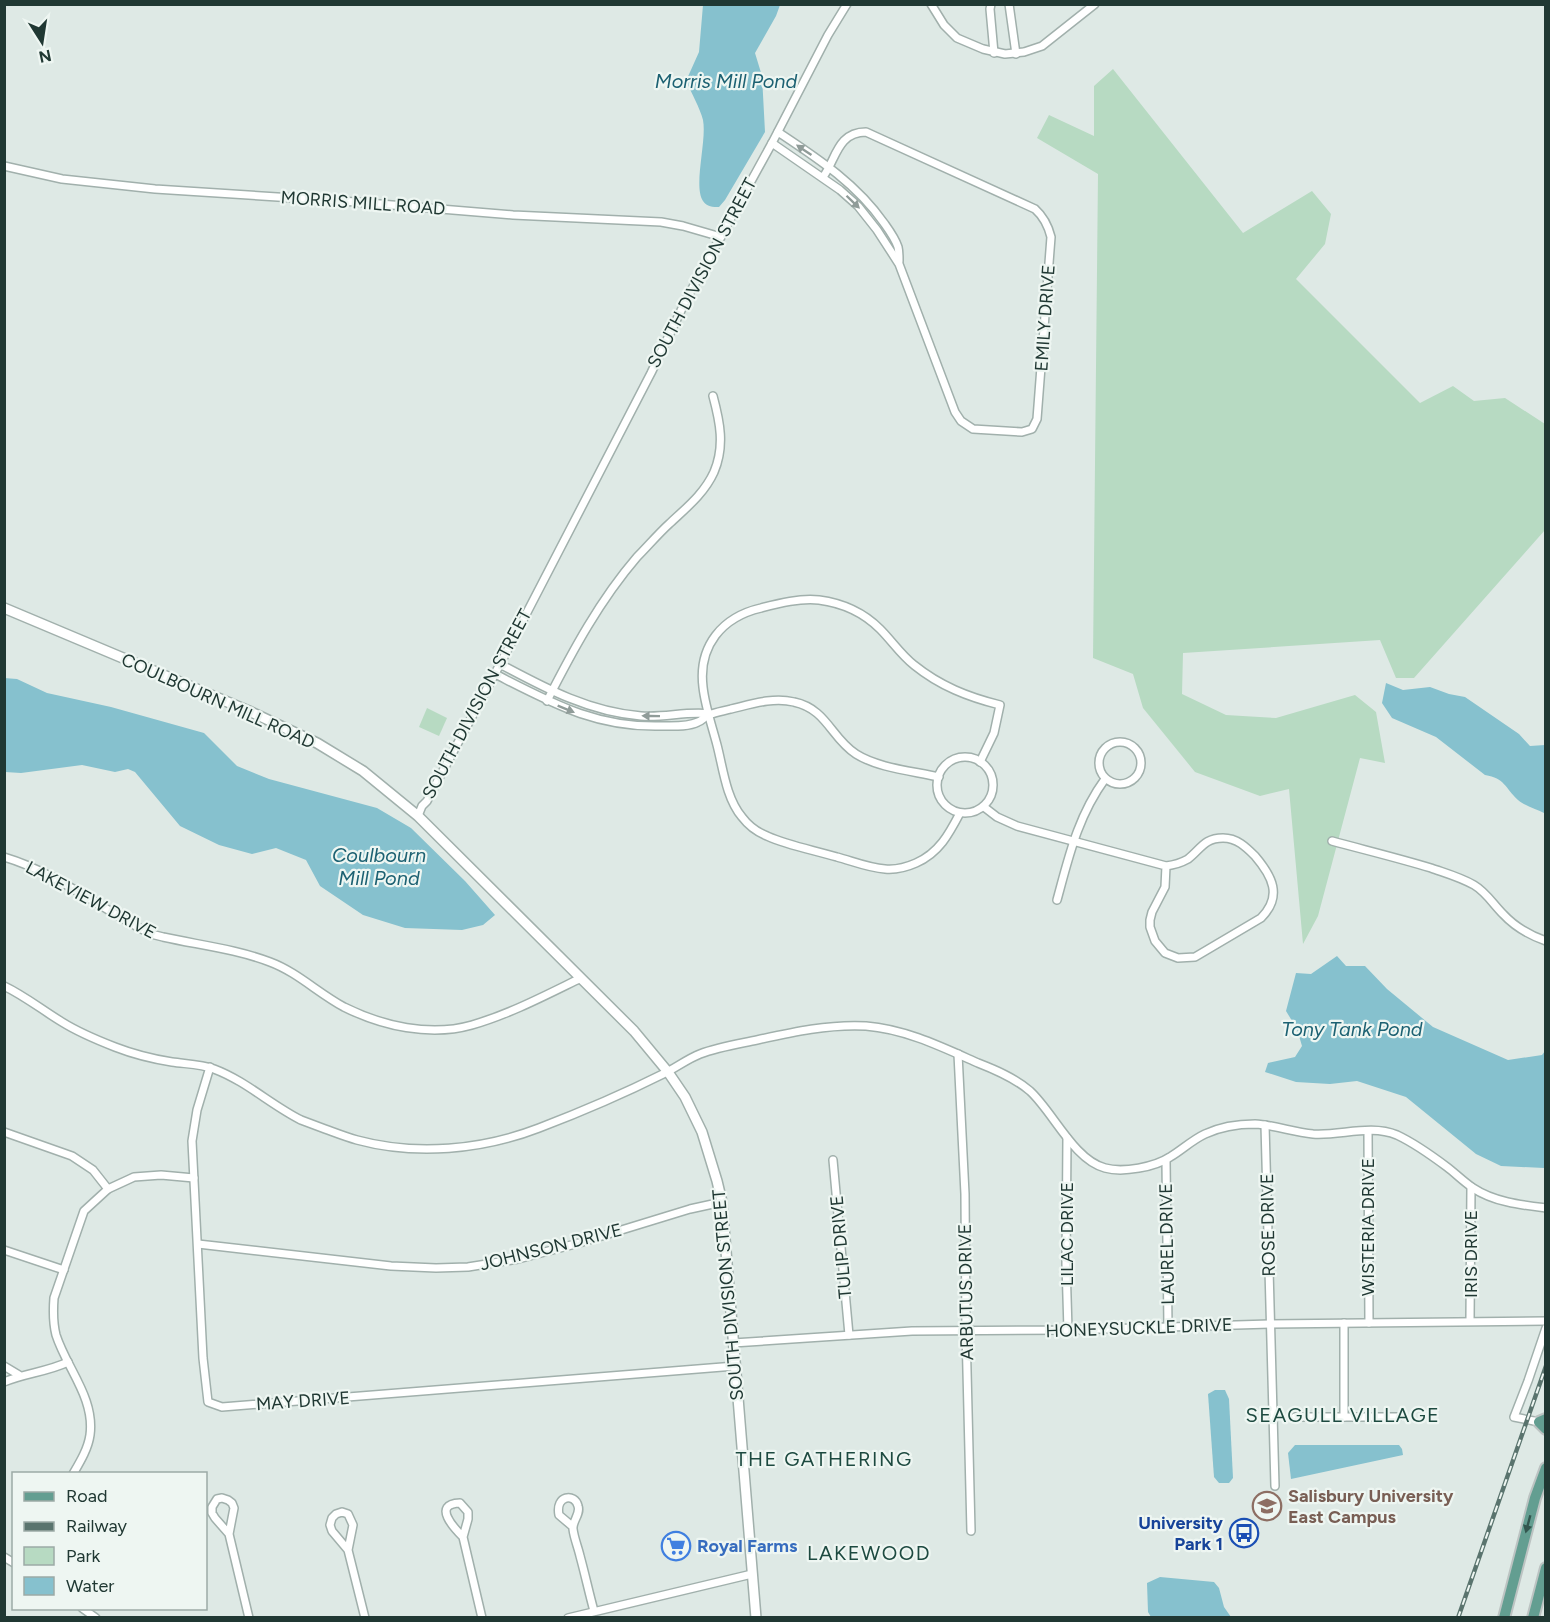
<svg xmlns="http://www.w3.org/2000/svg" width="1550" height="1622" viewBox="0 0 1550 1622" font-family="Figtree,sans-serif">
  <rect width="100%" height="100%" fill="#dee9e5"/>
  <!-- green -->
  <g fill="#b7dac2">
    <polygon points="1113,69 1243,233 1312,191 1331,214 1325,244 1296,279 1420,403 1453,386 1474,401 1505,398 1545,424 1545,530 1414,678 1396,678 1380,640 1183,653 1182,694 1226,715 1276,718 1355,695 1376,712 1385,763 1360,758 1318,916 1303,944 1289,789 1260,796 1195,772 1143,708 1133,674 1093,658 1098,174 1037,138 1049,115 1094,136 1094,86"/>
    <polygon points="427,708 447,718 439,736 419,727"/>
  </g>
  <!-- water -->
  <g fill="#86c1ce">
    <path d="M703 5H780L776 16 755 53 762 76 765 132 725 200 719 207C713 207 707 207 703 201 693 186 707 141 703 120 700 108 691 92 686 81L699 52Z"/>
    <polygon points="4,678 17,679 47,693 111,707 204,733 237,766 269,779 377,808 411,828 465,881 495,915 483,925 462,930 405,928 363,915 320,886 306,860 276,848 252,854 219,845 180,826 135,772 128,769 115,772 82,765 21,773 5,772"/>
    <path d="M1386 683 1403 690 1430 687 1449 694 1465 697 1519 734 1530 746 1545 745V815L1544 813C1536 809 1525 806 1518 800 1505 788 1505 778 1485 775L1436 737 1392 718 1382 703Z"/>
    <polygon points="1337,956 1346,966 1365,966 1387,989 1433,1027 1508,1060 1542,1055 1545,1051 1544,1168 1501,1166 1476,1154 1406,1097 1357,1081 1330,1084 1296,1082 1265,1072 1268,1063 1295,1057 1302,1046 1297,1029 1286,1011 1296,973 1311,974"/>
    <polygon points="1215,1390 1225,1390 1229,1399 1233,1478 1229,1483 1219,1483 1214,1477 1208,1394"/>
    <polygon points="1295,1445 1399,1445 1402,1449 1403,1455 1291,1479 1288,1453"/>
    <polygon points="1160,1577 1214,1582 1219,1588 1224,1607 1231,1617 1151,1617 1148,1612 1147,1583"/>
  </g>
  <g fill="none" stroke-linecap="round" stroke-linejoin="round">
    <!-- minor casing -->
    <g stroke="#a1b0ac" stroke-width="10">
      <g id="minor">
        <polyline points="931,4 944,25 957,38 983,49 1005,54 1024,52 1042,46 1095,4"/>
        <polyline points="991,4 990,9 994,53"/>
        <polyline points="1009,4 1016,54"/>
        <path d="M778 132C817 158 856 183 884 223 889 230 895 238 898 247 899 251 899 257 899 261"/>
        <path d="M772 143 840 190 858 206 877 230 899 264 955 412 961 421 973 429 1022 432 1032 429 1037 419 1051 237C1048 225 1044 217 1035 209L866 132C837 132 836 160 823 177"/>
        <polyline points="4,166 62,179 155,189 356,202 513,215 661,222 683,226 721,237"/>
        <path d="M500 664C545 688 589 712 641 716 664 718 687 711 710 714"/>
        <path d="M495 674C552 703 596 728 662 726 673 726 688 727 698 722 702 721 705 716 709 715 716 712 724 711 731 709 752 704 773 697 794 702 827 709 831 738 856 754 878 768 913 771 939 777"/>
        <path d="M547 701C573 650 600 600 637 557 648 546 658 534 669 524 686 508 704 494 714 472 725 446 720 422 713 396"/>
        <circle cx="1120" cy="763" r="21"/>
        <circle cx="965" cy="785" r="28"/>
        <path d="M984 807 997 817 1017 826 1166 866C1174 865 1181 863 1188 859 1201 849 1204 838 1223 838 1237 838 1246 847 1255 856 1272 876 1283 896 1261 918L1195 957 1178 958 1165 953 1155 941 1150 927V920L1152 912 1165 887 1166 866"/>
        <path d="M960 813C949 834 939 853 916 863 907 867 896 870 885 869 869 868 852 861 837 857 814 850 789 846 767 836 757 832 748 825 742 817 726 798 723 768 717 745 712 726 705 706 703 687 698 646 722 617 761 608 780 603 800 598 819 600 842 603 864 613 880 629 892 641 901 655 914 665 940 686 968 697 1000 705L994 733 980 762"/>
        <polyline points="418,816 422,806 427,801 438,780 506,653 651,373 687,298 772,143 828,35 847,4"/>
        <path d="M1332 841C1365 850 1398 858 1431 868 1445 873 1460 877 1474 885 1486 892 1493 904 1503 914 1515 927 1529 935 1546 941"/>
        <path d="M4 857C58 873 102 910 151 934L163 937C199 945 236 949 270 962 297 972 318 993 344 1007 382 1026 430 1037 472 1025 510 1014 546 995 581 978"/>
        <path d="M1057 900C1069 856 1078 816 1105 779"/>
        <path d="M4 986C25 996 42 1010 62 1022 78 1032 97 1040 115 1047 133 1054 153 1059 172 1062 186 1064 201 1064 214 1069 246 1081 271 1105 301 1120 309 1123 317 1126 325 1129 336 1133 346 1137 357 1140 416 1156 482 1150 539 1128 581 1112 623 1094 663 1074 676 1068 687 1059 700 1054 718 1047 738 1044 757 1040 793 1032 829 1024 866 1026 905 1029 942 1047 978 1063 996 1070 1015 1078 1030 1091 1053 1112 1074 1160 1105 1168 1123 1173 1155 1167 1170 1157 1182 1150 1192 1140 1205 1134 1220 1127 1238 1124 1255 1124 1274 1125 1293 1132 1313 1134 1341 1136 1370 1124 1397 1135 1414 1143 1431 1155 1447 1167 1455 1173 1464 1182 1473 1188 1494 1202 1521 1205 1546 1208"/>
        <polyline points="958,1054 965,1194 966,1331 971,1531"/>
        <polyline points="210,1067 197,1110 192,1141 203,1358 208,1402 222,1407 735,1366"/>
        <polyline points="1265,1125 1275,1486"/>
        <polyline points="1368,1131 1369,1323"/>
        <polyline points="4,1132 72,1156 93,1170 108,1189"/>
        <polyline points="1067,1138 1066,1264 1068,1330"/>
        <polyline points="833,1160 849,1335"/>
        <polyline points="1166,1161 1168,1327"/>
        <polyline points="198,1244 391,1266 436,1268 468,1267 518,1259 579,1243 690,1209 722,1202"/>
        <polyline points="4,1250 64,1270"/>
        <polyline points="1470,1321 1471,1187"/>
        <polyline points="1344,1323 1344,1417"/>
        <polyline points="733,1343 912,1331 1068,1330 1270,1324 1546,1321"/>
        <polyline points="4,1366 19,1375"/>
        <path d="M4 1382C25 1373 47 1372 68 1362"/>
        <polyline points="1295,1417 1398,1417"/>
        <polyline points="1539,1422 1514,1417 1528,1381 1546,1328"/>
        <path d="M73 1474C80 1462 88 1449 90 1435 95 1398 67 1369 56 1335 53 1323 53 1311 54 1298L84 1211 108 1189 134 1177 161 1175 194 1178"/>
        <path d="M572 1526 559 1515C555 1495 575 1493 578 1506 581 1514 572 1521 573 1529 574 1538 578 1547 580 1556 585 1574 589 1593 594 1611"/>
        <polyline points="229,1534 215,1518 212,1513 212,1507 217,1499 222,1498 228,1500 232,1503 234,1508 229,1534 249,1618"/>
        <path d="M463 1537C455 1529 431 1504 460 1503L468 1512V1519L463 1537 482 1618"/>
        <polyline points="348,1550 353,1525 348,1514 342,1512 336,1514 332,1518 330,1525 332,1531 348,1550 365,1618"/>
        <polyline points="4,1557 14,1563"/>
        <polyline points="82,1608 96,1618"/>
        <polyline points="568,1618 752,1574"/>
      </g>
    </g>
    <!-- tertiary casing -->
    <g stroke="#a1b0ac" stroke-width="12">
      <polyline id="tertiary" points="4,608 249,711 317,743 363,771 418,816 634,1031 668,1072 685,1097 702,1132 717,1181 722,1202 756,1618"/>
    </g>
    <!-- primary casing -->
    <g stroke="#bcc3c2" stroke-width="14">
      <g id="primary">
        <polyline points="1546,1419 1539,1422 1546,1429"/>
        <polyline points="1504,1618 1535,1498 1546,1468"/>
        <polyline points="1533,1618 1546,1568"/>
      </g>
    </g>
    <!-- minor -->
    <use href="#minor" stroke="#fff" stroke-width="7"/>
    <!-- tertiary -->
    <use href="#tertiary" stroke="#fff" stroke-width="9"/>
    <!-- primary -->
    <use href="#primary" stroke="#639e91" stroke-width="10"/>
    <!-- rail casing -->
    <g stroke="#5a746e" stroke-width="4.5">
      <polyline id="rail" points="1458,1618 1546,1366"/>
    </g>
    <!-- rail -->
    <use href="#rail" stroke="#eef6f2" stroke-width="2" stroke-dasharray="7" stroke-linecap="butt"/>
  </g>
  <!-- one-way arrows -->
  <defs><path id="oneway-solid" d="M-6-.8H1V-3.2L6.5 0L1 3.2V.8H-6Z" transform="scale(1.5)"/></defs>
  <g fill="#909c99">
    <use href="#oneway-solid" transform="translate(804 150) rotate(-146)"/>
    <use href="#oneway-solid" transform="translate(853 202) rotate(44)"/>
    <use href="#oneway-solid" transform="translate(566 709) rotate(22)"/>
    <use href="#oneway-solid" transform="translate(651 716) rotate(-179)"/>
  </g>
  <use fill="#34574f" href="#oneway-solid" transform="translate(1528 1524) rotate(105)"/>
  <!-- icons -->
  <defs>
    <g id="university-ring" transform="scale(1.5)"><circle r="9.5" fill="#eef6f2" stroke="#8d6e63" stroke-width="1.5"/><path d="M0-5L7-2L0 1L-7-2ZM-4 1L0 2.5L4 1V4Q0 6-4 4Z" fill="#8d6e63"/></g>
    <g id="bus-ring" transform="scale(1.5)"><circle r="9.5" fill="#eef6f2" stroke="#1a4fb4" stroke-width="1.5"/><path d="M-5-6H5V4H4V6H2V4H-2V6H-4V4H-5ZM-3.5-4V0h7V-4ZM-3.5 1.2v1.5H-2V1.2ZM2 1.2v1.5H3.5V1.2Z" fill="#1a4fb4"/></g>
    <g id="supermarket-ring" transform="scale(1.5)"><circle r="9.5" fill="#eef6f2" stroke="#3f7fe0" stroke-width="1.5"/><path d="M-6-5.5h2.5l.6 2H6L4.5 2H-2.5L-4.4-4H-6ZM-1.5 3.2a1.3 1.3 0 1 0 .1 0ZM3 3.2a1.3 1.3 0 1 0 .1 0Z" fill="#3f7fe0"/></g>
  </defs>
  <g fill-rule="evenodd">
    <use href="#university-ring" x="1267" y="1506"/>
    <use href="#bus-ring" x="1244" y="1533"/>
    <use href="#supermarket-ring" x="676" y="1546"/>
  </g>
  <g text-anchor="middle" stroke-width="4.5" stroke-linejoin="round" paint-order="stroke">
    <!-- street labels -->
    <g font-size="18" fill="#203833" stroke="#eef6f2">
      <text transform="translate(363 203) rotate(4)" y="6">MORRIS MILL ROAD</text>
      <text transform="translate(702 273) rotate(-62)" y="6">SOUTH DIVISION STREET</text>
      <text transform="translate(1045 318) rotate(-86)" y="6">EMILY DRIVE</text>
      <text transform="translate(218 701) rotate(24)" y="6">COULBOURN MILL ROAD</text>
      <text transform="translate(477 704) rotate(-62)" y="6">SOUTH DIVISION STREET</text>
      <text transform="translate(91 900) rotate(28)" y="6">LAKEVIEW DRIVE</text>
      <text transform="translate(1268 1225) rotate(-91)" y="6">ROSE DRIVE</text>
      <text transform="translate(1368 1227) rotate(-90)" y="6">WISTERIA DRIVE</text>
      <text transform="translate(1067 1234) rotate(-90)" y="6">LILAC DRIVE</text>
      <text transform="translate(1167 1244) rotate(-91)" y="6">LAUREL DRIVE</text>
      <text transform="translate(551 1247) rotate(-14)" y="6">JOHNSON DRIVE</text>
      <text transform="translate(841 1247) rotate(-95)" y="6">TULIP DRIVE</text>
      <text transform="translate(1471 1254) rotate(-90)" y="6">IRIS DRIVE</text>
      <text transform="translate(966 1292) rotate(-91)" y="6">ARBUTUS DRIVE</text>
      <text transform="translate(728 1295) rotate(-95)" y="6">SOUTH DIVISION STREET</text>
      <text transform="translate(1139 1328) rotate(-2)" y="6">HONEYSUCKLE DRIVE</text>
      <text transform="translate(303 1401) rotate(-4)" y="6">MAY DRIVE</text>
    </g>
    <!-- education labels -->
    <g font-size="18" font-weight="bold" fill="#785e54" stroke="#eef6f2" text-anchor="start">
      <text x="1288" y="1502">Salisbury University<tspan x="1288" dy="21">East Campus</tspan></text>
    </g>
    <!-- transit labels -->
    <g font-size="18" font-weight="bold" fill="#164399" stroke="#eef6f2" text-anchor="end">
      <text x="1223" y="1529">University<tspan x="1223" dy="21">Park 1</tspan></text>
    </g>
    <!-- shop labels -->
    <g font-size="18" font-weight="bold" fill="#366cbe" stroke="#eef6f2" text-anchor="start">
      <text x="697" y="1552">Royal Farms</text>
    </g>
    <!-- water labels -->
    <g font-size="20" font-style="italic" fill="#1c6172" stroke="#eef6f2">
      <text x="726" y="88">Morris Mill Pond</text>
      <text x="379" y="862">Coulbourn<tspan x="379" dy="23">Mill Pond</tspan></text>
      <text x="1352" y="1036">Tony Tank Pond</text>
    </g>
    <!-- neighbourhood labels -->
    <g font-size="20" letter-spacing="1.5" fill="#1d4a40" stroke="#eef6f2">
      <text x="1343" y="1422">SEAGULL VILLAGE</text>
      <text x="824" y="1466">THE GATHERING</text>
      <text x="869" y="1560">LAKEWOOD</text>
    </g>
  </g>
  <!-- border -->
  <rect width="1550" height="1622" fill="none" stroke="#203833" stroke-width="12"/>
  <!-- legend -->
  <rect x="12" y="1472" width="195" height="138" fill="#eef6f2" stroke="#9caaa6" stroke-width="1.5"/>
  <rect x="24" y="1492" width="30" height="9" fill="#639e91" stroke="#9caaa6" stroke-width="1.5"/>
  <text x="66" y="1502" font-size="18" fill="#203833">Road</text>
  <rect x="24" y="1522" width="30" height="9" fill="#5a746e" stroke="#9caaa6" stroke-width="1.5"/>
  <text x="66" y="1532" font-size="18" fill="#203833">Railway</text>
  <rect x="24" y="1547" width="30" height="18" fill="#b7dac2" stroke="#9caaa6" stroke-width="1.5"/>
  <text x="66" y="1562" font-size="18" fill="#203833">Park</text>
  <rect x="24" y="1577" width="30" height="18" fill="#86c1ce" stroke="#9caaa6" stroke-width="1.5"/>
  <text x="66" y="1592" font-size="18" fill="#203833">Water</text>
  <!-- north arrow -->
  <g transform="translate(42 42) rotate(168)" stroke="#eef6f2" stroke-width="4.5" paint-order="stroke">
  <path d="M0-4.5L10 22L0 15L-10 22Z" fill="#203833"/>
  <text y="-9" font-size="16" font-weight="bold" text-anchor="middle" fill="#203833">N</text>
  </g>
</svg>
